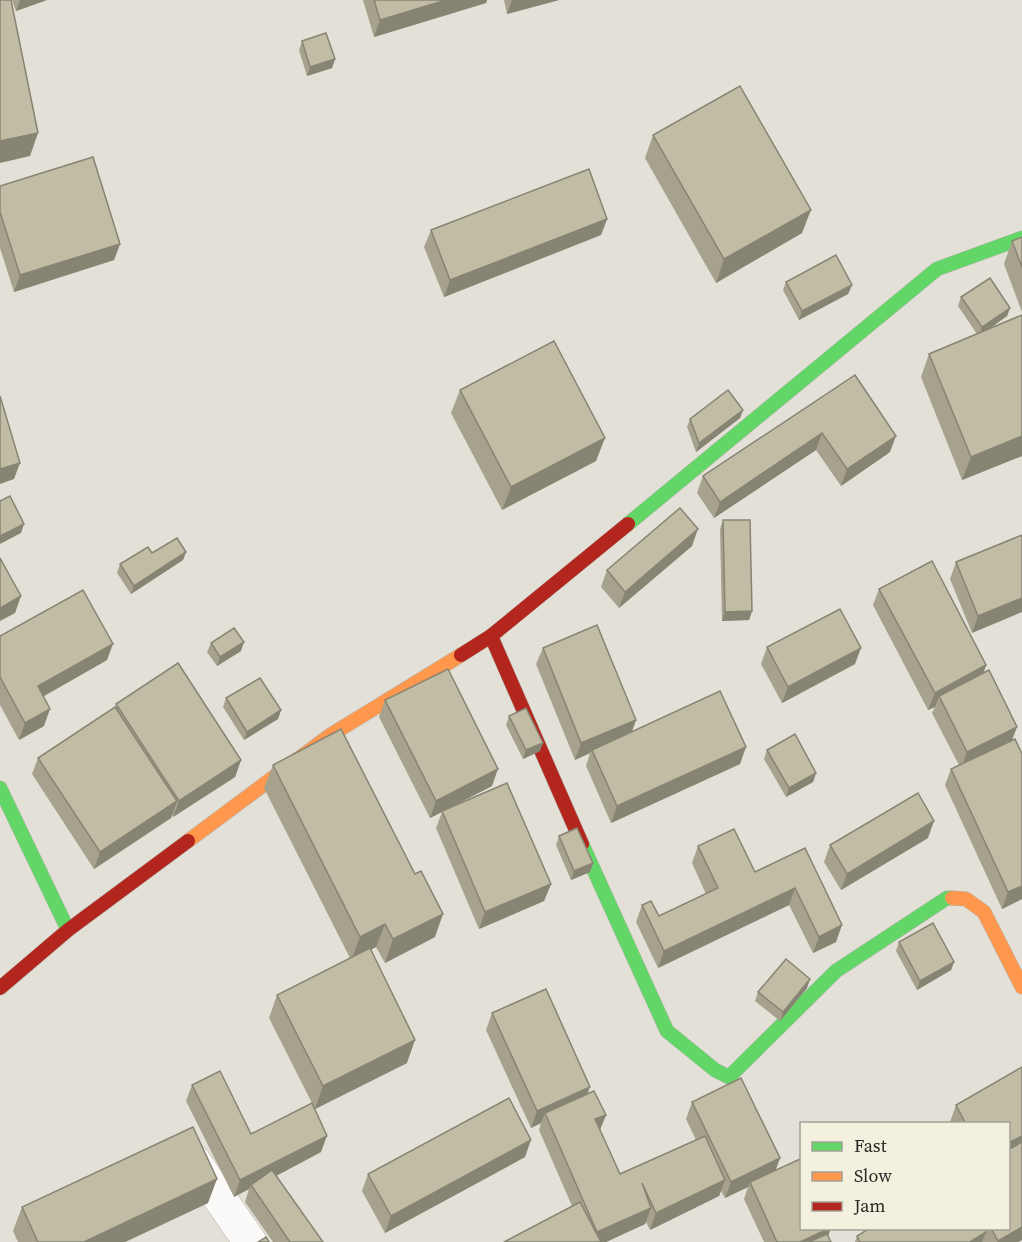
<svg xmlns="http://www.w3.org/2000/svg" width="1022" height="1242" viewBox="0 0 1022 1242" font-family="'Source Serif 4',serif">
  <rect width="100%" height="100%" fill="#e2e0d7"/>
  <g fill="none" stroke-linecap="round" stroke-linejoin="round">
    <!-- street casing -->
    <g stroke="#b5b3ad" stroke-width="34">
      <polyline id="street" points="194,1161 250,1242"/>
    </g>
    <!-- fast casing -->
    <g stroke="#b5b3ad" stroke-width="15">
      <g id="fast">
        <polyline points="628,524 937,269 1022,238"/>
        <polyline points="0,788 68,930"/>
        <polyline points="582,844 667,1031 715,1070 729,1077 836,971 947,898 952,898"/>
      </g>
    </g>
    <!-- slow casing -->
    <g stroke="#b5b3ad" stroke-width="15">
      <g id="slow">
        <polyline points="188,841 329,736 461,655"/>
        <polyline points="952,898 966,899 984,912 1022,987"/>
      </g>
    </g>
    <!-- jam casing -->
    <g stroke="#b5b3ad" stroke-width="15">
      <g id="jam">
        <polyline points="491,636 582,844"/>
        <polyline points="461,655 491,636 628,524"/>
        <polyline points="0,988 68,930 188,841"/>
      </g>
    </g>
    <!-- street -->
    <use href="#street" stroke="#fbfaf9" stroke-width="33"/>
    <!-- fast -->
    <use href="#fast" stroke="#63d668" stroke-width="14"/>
    <!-- slow -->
    <use href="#slow" stroke="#ff974d" stroke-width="14"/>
    <!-- jam -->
    <use href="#jam" stroke="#b3261e" stroke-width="14"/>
  </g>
  <!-- wall -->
  <g fill="#a6a28d">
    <polygon points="12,0 47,0 16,11"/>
    <polygon points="363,0 487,0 486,3 374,37"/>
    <polygon points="504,0 559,0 507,14"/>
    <polygon points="302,41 335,59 332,68 307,76 299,50"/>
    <polygon points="653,135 802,233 716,283 645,158"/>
    <polygon points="0,186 120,244 114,260 14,292 0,248"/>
    <polygon points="607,219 601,235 444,297 424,247 431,230"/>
    <polygon points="1022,237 1022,312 1004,264 1012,241"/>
    <polygon points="786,282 852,285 848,294 799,320 783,290"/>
    <polygon points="961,297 1010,308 1007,316 989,329 1022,315 1022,456 962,480 921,377 929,354 977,334 958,306"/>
    <polygon points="855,375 890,452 841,486 816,450 714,518 697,493 703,476"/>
    <polygon points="460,390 596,461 502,510 451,413"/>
    <polygon points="743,410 740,418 696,452 687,427 690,419"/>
    <polygon points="723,520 752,611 749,620 722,621 720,529"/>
    <polygon points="1022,535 972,633 950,579 956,562"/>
    <polygon points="692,546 619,608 601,587 607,570"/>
    <polygon points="186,552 183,560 131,594 117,573 120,564 152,553"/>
    <polygon points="879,589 986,665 984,673 1013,740 1022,754 1022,899 1002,909 945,785 951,769 959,765 932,713 935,707 928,710 873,605"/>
    <polygon points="0,636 107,660 43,696 44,726 19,740 0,705"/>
    <polygon points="211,643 241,651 217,666 207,652"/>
    <polygon points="767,647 855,664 782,703 761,664"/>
    <polygon points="543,648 636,720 632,731 740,764 611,823 586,766 590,753 575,760 536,664"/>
    <polygon points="226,698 281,710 278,719 244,740 223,707"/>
    <polygon points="385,700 492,786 447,809 551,884 544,901 479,929 436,828 442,812 430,818 379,717"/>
    <polygon points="116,704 241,760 235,777 173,817 172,815 171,818 94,869 32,774 38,758 115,707"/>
    <polygon points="509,716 540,751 523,759 506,725"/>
    <polygon points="767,750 816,773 813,782 786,797 764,759"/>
    <polygon points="273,765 435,937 385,963 376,947 371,950 407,1063 315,1109 269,1018 277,995 350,958 264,788"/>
    <polygon points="559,836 593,863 590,872 571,880 556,845"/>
    <polygon points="928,838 841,890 824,862 830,845"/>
    <polygon points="698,846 755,872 805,848 836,942 813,953 789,905 658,968 636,922 642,905 659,916 706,894 692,863"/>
    <polygon points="899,942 954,962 951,970 917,990 896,951"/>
    <polygon points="807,988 780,1021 755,1001 758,992"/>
    <polygon points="492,1013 587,1095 606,1115 600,1130 620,1174 696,1140 686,1119 692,1102 780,1158 775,1170 828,1236 831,1242 764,1242 744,1199 748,1187 725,1198 721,1191 719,1196 650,1230 646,1222 645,1224 606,1242 504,1242 572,1206 539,1130 541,1123 531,1128 486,1030"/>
    <polygon points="1022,1067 1022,1240 1018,1242 855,1242 857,1236 870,1228 1008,1228 1008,1124 951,1124 950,1122 956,1105"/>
    <polygon points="192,1085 251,1134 321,1152 276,1176 323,1242 273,1242 245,1202 249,1189 234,1197 186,1101"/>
    <polygon points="525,1157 385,1233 362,1191 368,1174"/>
    <polygon points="208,1203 125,1242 18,1242 13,1231 22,1207"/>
  </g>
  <!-- shaded-wall -->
  <g fill="#878473">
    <polygon points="20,0 47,0 16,11"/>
    <polygon points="446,0 487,0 486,3 374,37 380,20"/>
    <polygon points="512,0 559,0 507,14"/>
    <polygon points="335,59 332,68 307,76 310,67"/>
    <polygon points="38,133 30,156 0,163 0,141"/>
    <polygon points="811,210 802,233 716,283 724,259"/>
    <polygon points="607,219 601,235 444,297 450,280"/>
    <polygon points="120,244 114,260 14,292 20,275"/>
    <polygon points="852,285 848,294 799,320 802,311"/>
    <polygon points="1010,308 1007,316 979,336 982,327"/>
    <polygon points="743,410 740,418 696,452 699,443"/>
    <polygon points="822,433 816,450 714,518 720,502"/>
    <polygon points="896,436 890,452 841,486 847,469"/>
    <polygon points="1022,436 1022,456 962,480 971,457"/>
    <polygon points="605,438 596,461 502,510 511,487"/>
    <polygon points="20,463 14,479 0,484 0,469"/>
    <polygon points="24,524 21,533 0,544 0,536"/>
    <polygon points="698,529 692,546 619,608 625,592"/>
    <polygon points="186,552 183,560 131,594 134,586"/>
    <polygon points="21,596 15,613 0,621 0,608"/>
    <polygon points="1022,598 1022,612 972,633 978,616"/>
    <polygon points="752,611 749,620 722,621 725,612"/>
    <polygon points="244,642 241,651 217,666 220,657"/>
    <polygon points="113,644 107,660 32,703 38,686"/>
    <polygon points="861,648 855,664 782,703 788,687"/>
    <polygon points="986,665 980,682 939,696 935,707 928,710 935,693"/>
    <polygon points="50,709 44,726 19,740 25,723"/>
    <polygon points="281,710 278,719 244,740 247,732"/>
    <polygon points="636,720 630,737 592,750 590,753 575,760 581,743"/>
    <polygon points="1017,727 1011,743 961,769 967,752"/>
    <polygon points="543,743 540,751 523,759 526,750"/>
    <polygon points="746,747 740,764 611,823 617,806"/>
    <polygon points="241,760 235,777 173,817 179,801"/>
    <polygon points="498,769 492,786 430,818 436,801"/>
    <polygon points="816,773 813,782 786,797 789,788"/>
    <polygon points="177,801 171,818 94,869 100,852"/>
    <polygon points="934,821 928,838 841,890 847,874"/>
    <polygon points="593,863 590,872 571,880 574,871"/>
    <polygon points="551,884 544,901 479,929 485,912"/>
    <polygon points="1022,886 1022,899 1002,909 1008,892"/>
    <polygon points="795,888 789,905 658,968 664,951"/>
    <polygon points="443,914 435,937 385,963 393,939"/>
    <polygon points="385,924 376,947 351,960 360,937"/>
    <polygon points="842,925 836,942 813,953 819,937"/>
    <polygon points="954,962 951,970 917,990 920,981"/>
    <polygon points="810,979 807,988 780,1021 783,1012"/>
    <polygon points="415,1040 407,1063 315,1109 323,1086"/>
    <polygon points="590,1087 584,1103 545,1113 541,1123 531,1128 537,1111"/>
    <polygon points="606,1115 599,1132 595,1119"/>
    <polygon points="327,1136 321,1152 253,1188 251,1185 249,1189 234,1197 240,1180"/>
    <polygon points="1022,1136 1022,1149 1008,1157 1008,1143"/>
    <polygon points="531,1140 525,1157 385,1233 391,1216"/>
    <polygon points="780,1158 774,1175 750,1182 748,1187 725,1198 731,1182"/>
    <polygon points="217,1179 208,1203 125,1242 84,1242"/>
    <polygon points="725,1180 719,1196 650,1230 656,1213"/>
    <polygon points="651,1208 645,1224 606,1242 594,1242 597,1232"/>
    <polygon points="1022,1227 1022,1240 1018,1242 997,1242 998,1241"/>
    <polygon points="831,1228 826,1242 800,1242"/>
    <polygon points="986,1232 982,1242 970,1242"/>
  </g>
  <!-- building -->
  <g fill="#c1bca4" stroke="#878473" stroke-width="1.5">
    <polygon points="0,0 11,0 38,133 0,141"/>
    <polygon points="374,0 446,0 380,20"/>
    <polygon points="326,33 335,59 310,67 302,41"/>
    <polygon points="740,86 811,210 724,259 653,135"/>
    <polygon points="93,157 120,244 20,275 0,212 0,186"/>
    <polygon points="589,169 607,219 450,280 431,230"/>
    <polygon points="1022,237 1022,267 1012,241"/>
    <polygon points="836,255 852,285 802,311 786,282"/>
    <polygon points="990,278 1010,308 982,327 961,297"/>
    <polygon points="1022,315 1022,436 971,457 929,354"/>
    <polygon points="554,341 605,438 511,487 460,390"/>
    <polygon points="855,375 896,436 847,469 822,433 720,502 703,476"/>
    <polygon points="728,390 743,410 699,443 690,419"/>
    <polygon points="0,396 20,463 0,469"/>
    <polygon points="10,496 24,524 0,536 0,501"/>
    <polygon points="680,508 698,529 625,592 607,570"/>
    <polygon points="723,520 750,520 752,611 725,612"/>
    <polygon points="1022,535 1022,598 978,616 956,562"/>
    <polygon points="177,538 186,552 134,586 120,564 148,547 152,553"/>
    <polygon points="0,558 21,596 0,608"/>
    <polygon points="932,561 986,665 935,693 879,589"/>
    <polygon points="83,590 113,644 38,686 50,709 25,723 0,677 0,636"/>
    <polygon points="840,609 861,648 788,687 767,647"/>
    <polygon points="597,625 636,720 581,743 543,648"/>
    <polygon points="234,628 244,642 220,657 211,643"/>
    <polygon points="178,663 241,760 179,801 116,704"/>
    <polygon points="448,669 498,769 436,801 385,700"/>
    <polygon points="989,670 1017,727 967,752 939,696"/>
    <polygon points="260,678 281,710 247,732 226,698"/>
    <polygon points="720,691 746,747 617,806 592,750"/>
    <polygon points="115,707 177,801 100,852 38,758"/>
    <polygon points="526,708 543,743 526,750 509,716"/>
    <polygon points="341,729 415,874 421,871 443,914 393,939 385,924 360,937 273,765"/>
    <polygon points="795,734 816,773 789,788 767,750"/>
    <polygon points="1015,739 1022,754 1022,886 1008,892 951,769"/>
    <polygon points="507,783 551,884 485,912 442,811"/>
    <polygon points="918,793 934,821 847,874 830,845"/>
    <polygon points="577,828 593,863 574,871 559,836"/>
    <polygon points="734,829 755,872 805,848 842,925 819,937 795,888 664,951 642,905 651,901 659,916 718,888 698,846"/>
    <polygon points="933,923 954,962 920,981 899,942"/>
    <polygon points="370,948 415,1040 323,1086 277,995"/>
    <polygon points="786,959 810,979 783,1012 758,992"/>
    <polygon points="546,989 590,1087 537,1111 492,1013"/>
    <polygon points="1022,1067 1022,1136 1008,1143 1008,1124 966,1124 956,1105"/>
    <polygon points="220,1071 251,1134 312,1103 327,1136 240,1180 192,1085"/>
    <polygon points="741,1078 780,1158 731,1182 692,1102"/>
    <polygon points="594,1091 606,1115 595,1119 620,1174 705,1136 725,1180 656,1213 642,1183 651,1208 597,1232 545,1113"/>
    <polygon points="509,1098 531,1140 391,1216 368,1174"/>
    <polygon points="193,1127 217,1179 84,1242 38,1242 22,1207"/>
    <polygon points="1022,1142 1022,1227 998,1241 991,1228 1008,1228 1008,1150"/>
    <polygon points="800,1159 801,1162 801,1228 830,1228 800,1242 777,1242 750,1182"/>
    <polygon points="272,1170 323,1242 290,1242 251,1185"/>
    <polygon points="580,1202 601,1242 504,1242"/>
    <polygon points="870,1228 984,1228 986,1232 970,1242 860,1242 857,1236"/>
    <polygon points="827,1234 831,1242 809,1242"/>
    <polygon points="266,1237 269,1242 258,1242"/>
  </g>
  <!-- legend -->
  <rect x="800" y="1122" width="210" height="108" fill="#f3f0e0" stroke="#a2a094" stroke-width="1.5"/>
  <rect x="812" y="1142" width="30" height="9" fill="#63d668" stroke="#a2a094" stroke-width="1.5"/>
  <text x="854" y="1152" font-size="18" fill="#282722">Fast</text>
  <rect x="812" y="1172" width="30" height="9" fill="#ff974d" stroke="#a2a094" stroke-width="1.5"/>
  <text x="854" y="1182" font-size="18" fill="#282722">Slow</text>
  <rect x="812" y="1202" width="30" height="9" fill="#b3261e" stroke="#a2a094" stroke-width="1.5"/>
  <text x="854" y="1212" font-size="18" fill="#282722">Jam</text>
</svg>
